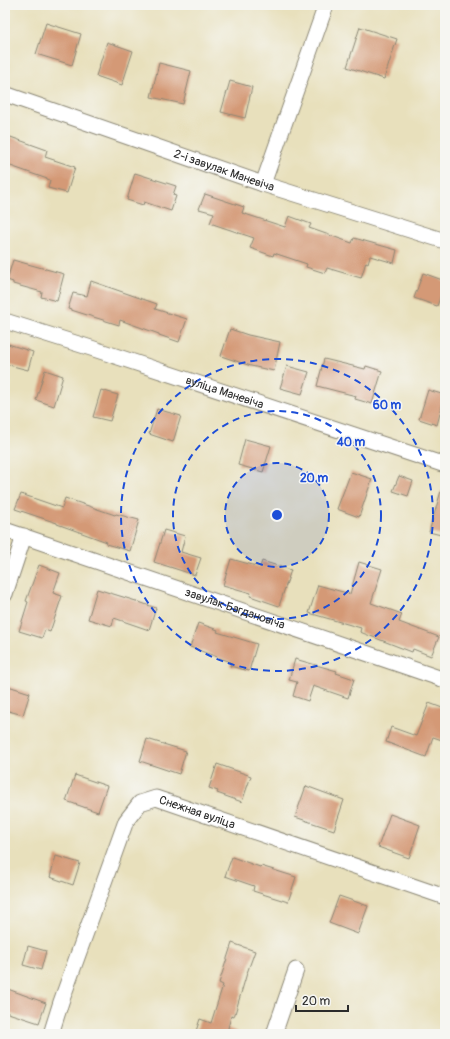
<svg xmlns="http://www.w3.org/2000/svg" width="450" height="1039" viewBox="0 0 450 1039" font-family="Pangolin,sans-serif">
  <rect width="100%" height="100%" fill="#f6f6f2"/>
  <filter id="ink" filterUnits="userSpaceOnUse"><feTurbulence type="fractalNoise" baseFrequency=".025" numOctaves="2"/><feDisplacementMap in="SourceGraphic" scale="8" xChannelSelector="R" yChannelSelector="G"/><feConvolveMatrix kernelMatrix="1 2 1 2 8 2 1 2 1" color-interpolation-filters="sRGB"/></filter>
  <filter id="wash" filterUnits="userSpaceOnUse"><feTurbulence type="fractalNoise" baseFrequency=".012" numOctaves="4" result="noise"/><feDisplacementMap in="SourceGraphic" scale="16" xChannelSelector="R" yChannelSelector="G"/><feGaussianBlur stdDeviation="0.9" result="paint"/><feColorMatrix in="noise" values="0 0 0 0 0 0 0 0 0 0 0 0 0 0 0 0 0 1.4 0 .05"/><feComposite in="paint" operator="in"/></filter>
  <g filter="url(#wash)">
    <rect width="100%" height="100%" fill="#e8e0bc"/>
    <g id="blocks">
      <!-- building -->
      <g fill="#d49976">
        <polygon points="46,23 81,34 72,65 36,54"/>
        <polygon points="360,27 397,39 384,79 347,67"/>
        <polygon points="107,42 133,51 122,85 96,76"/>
        <polygon points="159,63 191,71 183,104 151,97"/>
        <polygon points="230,81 252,87 245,118 221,112"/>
        <polygon points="5,135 47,150 45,157 75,167 67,193 48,188 50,180 5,164"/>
        <polygon points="135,173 176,186 173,195 176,196 171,211 144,202 143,205 127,200"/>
        <polygon points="205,194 244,207 242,213 285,227 289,216 311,224 309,228 352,243 354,238 397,250 394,263 370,256 368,263 366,262 361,278 327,268 325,273 306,267 307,264 274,253 273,256 250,248 254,238 210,223 214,213 199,209"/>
        <polygon points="13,260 64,274 57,301 41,297 42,292 13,284 13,282 7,280"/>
        <polygon points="423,273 445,281 445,284 437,306 414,298"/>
        <polygon points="91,281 157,304 155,309 187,319 179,342 159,335 159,334 120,320 119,325 68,309 73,293 87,296"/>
        <polygon points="230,329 248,335 280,342 274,371 251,366 221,356"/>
        <polygon points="5,343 33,352 28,370 5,364"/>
        <polygon points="324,359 365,369 366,366 382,371 372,404 355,399 356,396 317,386"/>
        <polygon points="287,366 309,372 302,394 280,388"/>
        <polygon points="45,370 63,376 54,406 36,400"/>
        <polygon points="101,390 118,395 110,421 93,417"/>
        <polygon points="428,390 445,395 437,425 419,419"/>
        <polygon points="157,409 181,416 173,442 149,434"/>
        <polygon points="245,439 271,446 263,472 238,465"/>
        <polygon points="351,472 372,479 359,517 337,509"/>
        <polygon points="399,476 413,481 408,496 393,491"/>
        <polygon points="441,491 445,492 445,536 429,532"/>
        <polygon points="21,494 62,508 65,498 115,515 116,514 139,520 130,551 106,544 107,542 57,524 57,523 15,509"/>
        <polygon points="164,530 185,536 181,552 201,558 195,575 154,562"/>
        <polygon points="231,559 260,567 262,561 291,570 279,606 250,596 251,593 223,585"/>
        <polygon points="359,562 382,569 371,603 402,614 399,622 439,637 431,656 413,649 412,652 360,632 361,628 309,613 318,585 350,594"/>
        <polygon points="39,565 60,573 53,593 62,596 50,632 45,630 42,638 19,631 28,602 26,601"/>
        <polygon points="97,589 136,601 156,608 149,630 114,618 112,626 88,619"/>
        <polygon points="198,623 218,630 217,632 257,644 249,671 230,666 231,662 190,647"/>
        <polygon points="295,659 337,671 336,673 354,679 348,698 313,686 308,701 293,696 297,682 289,680"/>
        <polygon points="5,685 30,693 23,715 5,710"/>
        <polygon points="429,703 445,709 445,741 433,737 426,757 386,742 391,727 416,736"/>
        <polygon points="147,739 186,751 179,774 140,761"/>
        <polygon points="217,764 251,776 242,802 217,793 218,791 209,788"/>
        <polygon points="75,775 107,786 98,812 66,801"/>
        <polygon points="306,786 344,800 334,830 295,817"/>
        <polygon points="390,814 420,825 409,858 378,847"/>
        <polygon points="56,856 80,863 73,885 50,877"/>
        <polygon points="232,857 260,867 261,866 296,877 288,902 253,891 254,886 225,876"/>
        <polygon points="339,896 368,906 358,934 329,923"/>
        <polygon points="232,943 255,951 247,973 234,1017 231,1016 228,1028 237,1032 237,1034 195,1034 200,1019 211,1023 223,985 219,983"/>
        <polygon points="28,946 46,951 41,970 23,965"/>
        <polygon points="5,988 46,1003 39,1023 5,1012"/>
      </g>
    </g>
  </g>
  <g filter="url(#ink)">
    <use href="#blocks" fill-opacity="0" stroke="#8a8674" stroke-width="1"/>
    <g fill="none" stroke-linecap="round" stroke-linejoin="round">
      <!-- minor casing -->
      <g stroke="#8a8674" stroke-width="17">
        <g id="minor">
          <path id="s1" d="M5 94 263 184 445 241"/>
          <polyline points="263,184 326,5"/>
          <path id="s2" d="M5 321 91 348 445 465"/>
          <path id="s3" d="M5 530 445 680"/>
          <polyline points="5,594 24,536"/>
          <path id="s4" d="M51 1034 61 1002 126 821 140 803 156 798 445 897"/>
          <polyline points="274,1034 296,970"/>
        </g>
      </g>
      <!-- minor -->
      <use href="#minor" stroke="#fff" stroke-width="15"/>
    </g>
  </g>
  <!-- distance rings -->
  <circle cx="277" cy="515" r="52" fill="#1d4ed8" fill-opacity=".12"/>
  <g fill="none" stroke="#1d4ed8" stroke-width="2" stroke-dasharray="7 5">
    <circle cx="277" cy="515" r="52"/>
    <circle cx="277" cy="515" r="104"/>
    <circle cx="277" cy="515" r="156"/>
  </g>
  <g text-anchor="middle" stroke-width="3" stroke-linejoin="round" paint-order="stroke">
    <!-- street labels -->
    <g font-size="12" fill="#2b2b2b" stroke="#f6f6f2">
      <text dy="4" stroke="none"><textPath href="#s1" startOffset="232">2-і завулак Маневіча</textPath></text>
      <text dy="4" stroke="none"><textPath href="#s2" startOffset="231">вуліца Маневіча</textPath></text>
      <text dy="4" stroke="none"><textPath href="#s3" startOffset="243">завулак Багдановіча</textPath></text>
      <text dy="4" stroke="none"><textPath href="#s4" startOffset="309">Снежная вуліца</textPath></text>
    </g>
  </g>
  <circle cx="277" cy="515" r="6" fill="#1d4ed8" stroke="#f6f6f2" stroke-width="2"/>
  <g font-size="12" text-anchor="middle" font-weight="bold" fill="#1d4ed8" stroke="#f6f6f2" stroke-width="3" stroke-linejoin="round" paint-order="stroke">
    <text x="387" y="409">60 m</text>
    <text x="351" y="446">40 m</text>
    <text x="314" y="482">20 m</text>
  </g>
  <!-- margin -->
  <rect width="450" height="1039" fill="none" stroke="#f6f6f2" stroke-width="20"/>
  <!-- scale -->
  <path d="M296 1005v6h52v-6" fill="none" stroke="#2b2b2b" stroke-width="2"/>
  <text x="302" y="1005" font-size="12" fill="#2b2b2b" stroke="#f6f6f2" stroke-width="3" paint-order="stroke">20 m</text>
</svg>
